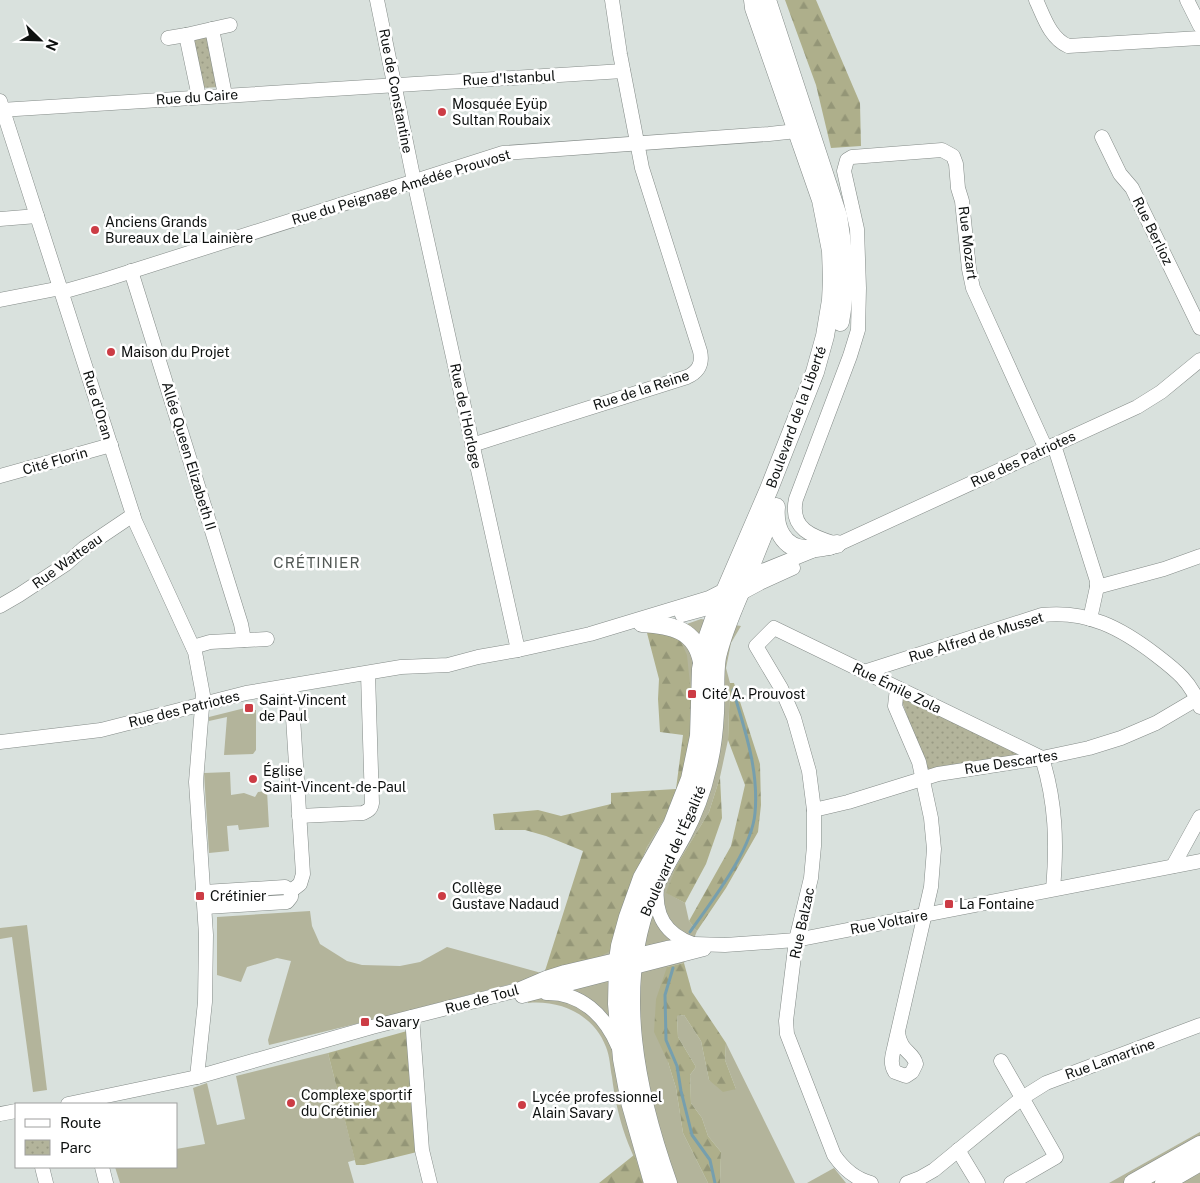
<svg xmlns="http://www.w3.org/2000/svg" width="1200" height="1183" viewBox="0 0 1200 1183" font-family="'Public Sans',sans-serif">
  <defs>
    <pattern id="forest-firs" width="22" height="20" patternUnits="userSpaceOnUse" patternTransform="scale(1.25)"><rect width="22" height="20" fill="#aeaf8b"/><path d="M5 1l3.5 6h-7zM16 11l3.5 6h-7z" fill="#949677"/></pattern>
    <pattern id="park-dots" width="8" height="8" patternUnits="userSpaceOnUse" patternTransform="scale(1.25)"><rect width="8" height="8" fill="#b3b49b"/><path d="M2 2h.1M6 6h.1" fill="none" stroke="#999a84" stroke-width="1.8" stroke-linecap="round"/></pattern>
  </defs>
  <rect width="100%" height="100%" fill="#d9e1dd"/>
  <!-- grass -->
  <g fill="#b3b49b">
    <path d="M701 619 741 626 731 643 726 668 730 683 728 740 720 777 709 812 676 866 667 893 685 903 689 921 697 931 684 963 667 967 668 1062 676 1088 683 1133 708 1183H645C638 1165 629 1148 623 1129 618 1113 614 1094 612 1077 610 1067 610 1057 606 1047 594 1015 561 1000 528 1003L523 981 372 1020 269 1045 268 1040 291 961 277 958 247 967 241 982 217 975V917L310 911 312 926 320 944 347 961 362 965 400 966 420 962 447 947 545 974 633 885 647 847 667 815 681 784 691 748 667 631Z"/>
    <polygon points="249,707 251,710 256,710 256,750 253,754 224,755 227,717 209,721 209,717"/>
    <polygon points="230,772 231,795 244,793 255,797 258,792 267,791 269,827 239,830 238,825 227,826 229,851 209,853 204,773"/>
    <polygon points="27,925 47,1090 33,1092 12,937 0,939 0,928"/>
    <polygon points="684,1015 701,1041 709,1080 736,1089 725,1060 726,1043 795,1183 720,1183 721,1152 708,1136 702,1118 691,1103 690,1075 696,1067 678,1037 677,1016"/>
    <polygon points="328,1053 355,1160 348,1162 354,1183 120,1183 115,1167 176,1167 176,1149 205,1144 193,1088 207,1083 217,1125 245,1119 236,1076"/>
    <polygon points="1200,1132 1200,1183 1109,1183"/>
    <polygon points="834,1168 846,1183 807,1183"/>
  </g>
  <!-- forest -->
  <g fill="url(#forest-firs)">
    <polygon points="785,0 816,0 860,103 861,146 831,148 816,85"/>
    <polygon points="667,631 681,642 687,655 693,713 691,748 681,784 667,815 647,847 633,885 614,949 599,957 544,974 583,851 546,836 525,830 495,830 493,814 538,810 561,816 611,804 611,793 676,789 683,735 660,732 658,699 659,679 647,633"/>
    <polygon points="730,683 734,683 760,764 761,805 758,832 726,888 697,931 689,921 731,846 745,785 728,740"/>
    <polygon points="720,777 722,818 706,864 685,903 666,893 676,866 709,812"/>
    <polygon points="684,963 692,992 726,1043 725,1060 736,1089 723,1092 709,1080 701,1041 684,1015 677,1016 678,1037 696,1067 690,1075 691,1103 702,1118 708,1136 721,1152 720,1183 708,1183 683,1133 676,1088 668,1062 654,1032 656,999 667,967"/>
    <polygon points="407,1031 417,1152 364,1165 356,1165 328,1053"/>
    <polygon points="634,1155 645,1183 599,1183"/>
  </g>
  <!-- park -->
  <g fill="url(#park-dots)">
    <polygon points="210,36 221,87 199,88 189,41"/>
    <polygon points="900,696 1025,757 926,770"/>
  </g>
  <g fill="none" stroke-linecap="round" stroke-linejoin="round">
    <!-- stream -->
    <g stroke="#769fae" stroke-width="3">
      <path d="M690 932C711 902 752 850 755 813 759 771 745 730 733 690"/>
      <polyline points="673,968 665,995 666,1040 677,1066 681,1091 692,1135 710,1160 715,1183"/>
    </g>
    <!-- minor casing -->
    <g stroke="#848b88" stroke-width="15">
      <g id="minor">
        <polyline points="377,0 414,181 518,650"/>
        <path d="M1036 0C1044 17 1050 38 1068 46L1200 38"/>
        <polyline points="1187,0 1200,26"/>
        <polyline points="212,29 230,25"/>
        <polyline points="168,38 186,35"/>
        <polyline points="199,97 186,35 212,29 225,95"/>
        <polyline points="0,101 135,521 195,652 203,695 196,782 206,935 205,1002 197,1077"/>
        <polyline points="0,110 623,71"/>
        <polyline points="1102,137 1120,174 1132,188 1200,328"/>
        <polyline points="0,219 37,216"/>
        <polyline points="131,271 241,624 244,640"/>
        <polyline points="62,292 104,280 503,153 769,134 806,130"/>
        <polyline points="0,300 61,288"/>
        <path d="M472 445 687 377C698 372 703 364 700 351L642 168 620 54 612 0"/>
        <polyline points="1054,445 1097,581 1097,587 1090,619"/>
        <polyline points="0,476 111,445"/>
        <path d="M836 544C813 537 789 529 796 499L850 356 858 330 859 288 857 229 844 171 847 160 852 157 942 150 953 156 956 164 958 188 962 201 969 269 973 288 1046 449"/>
        <polyline points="830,548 1137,407 1161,392 1200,360"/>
        <polyline points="1097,587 1164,569 1200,556"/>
        <polyline points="0,606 19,595 66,564 84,548 133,515"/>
        <polyline points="682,615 719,605 760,583 793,568"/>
        <polyline points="193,647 210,642 267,639"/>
        <path d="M864 672 1042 615C1087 610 1121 628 1156 655 1177 671 1191 682 1200 707"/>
        <polyline points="291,686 303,874 300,884 291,891"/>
        <path d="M897 688 895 706 919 762 931 818 934 849 931 887 895 1044C893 1054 889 1063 895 1072L906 1076 912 1072 916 1064C913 1051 901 1053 898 1033"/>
        <polyline points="0,742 101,730 246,693 401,667 448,665 478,657 518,650 590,634 709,598 760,572 812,551"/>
        <polyline points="814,810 848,802 938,774 1042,758 1089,748 1121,738 1156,723 1200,697"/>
        <path d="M299 816 363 813C369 810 371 809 372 803L368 674"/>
        <polyline points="1173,866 1200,817"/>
        <path d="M657 885C654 915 665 934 693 944"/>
        <polyline points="204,892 285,887 291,891 291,897 287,902 205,907"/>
        <path d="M546 993C580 992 605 1015 618 1046"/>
        <polyline points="522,996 704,949"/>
        <polyline points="412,1017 422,1150 430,1183"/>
        <polyline points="1001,1061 1056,1157 1011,1183"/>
        <polyline points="68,1104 197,1077 372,1027 518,990 546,978 565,972 667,948 694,944 725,945 796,940 1200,861"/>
        <polyline points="0,1114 16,1111"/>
        <polyline points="958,1150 978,1183"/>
        <polyline points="42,1167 46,1183"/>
        <polyline points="102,1167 106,1183"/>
        <path d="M871 1183C855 1179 843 1168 834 1155L787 1034 786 1021 796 940 811 878 814 846V810L809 771 794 718 781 688 756 646 774 628 1042 758C1056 802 1057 844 1053 889"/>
        <polyline points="907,1183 920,1178 934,1170 1022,1098 1046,1083 1200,1025"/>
      </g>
    </g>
    <!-- major casing -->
    <g stroke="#848b88" stroke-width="19">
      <g id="major">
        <path d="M767 0 838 216C844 251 847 286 840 322"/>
        <path d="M776 507C774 527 783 549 806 549 816 549 827 546 837 544"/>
        <path d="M642 623C671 625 696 629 702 662"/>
        <polyline points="653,1183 630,1102 622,1059 617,1004 618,960 620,946 628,917 642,878 672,825 690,779 699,736 701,669 707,639 719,605 769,489 815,372 825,336 831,300 832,280 831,251 821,200 754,8 753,0"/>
        <path d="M668 1183C636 1093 613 988 650 896 659 875 671 856 682 836 693 815 702 792 707 769 712 751 714 732 715 713 716 694 714 675 717 657 722 635 731 614 740 593 751 565 762 537 774 509"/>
        <polyline points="1133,1183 1200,1145"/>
        <polyline points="1164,1183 1200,1162"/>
      </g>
    </g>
    <!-- minor -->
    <use href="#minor" stroke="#fff" stroke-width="14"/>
    <!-- major -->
    <use href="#major" stroke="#fff" stroke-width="18"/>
  </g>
  <!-- markers -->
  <g fill="#cc3c45" stroke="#fff" stroke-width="2">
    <circle cx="442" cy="112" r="5"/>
    <circle cx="95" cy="230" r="5"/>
    <circle cx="111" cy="352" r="5"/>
    <rect x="687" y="689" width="10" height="10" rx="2.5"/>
    <rect x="244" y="703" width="10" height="10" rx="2.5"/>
    <circle cx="253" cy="779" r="5"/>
    <rect x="195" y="891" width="10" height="10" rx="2.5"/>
    <circle cx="442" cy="896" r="5"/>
    <rect x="944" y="899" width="10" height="10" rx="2.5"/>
    <rect x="360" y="1017" width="10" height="10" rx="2.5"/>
    <circle cx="291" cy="1103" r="5"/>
    <circle cx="522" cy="1105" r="5"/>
  </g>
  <g text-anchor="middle" stroke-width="5" stroke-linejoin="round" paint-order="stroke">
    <!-- street labels -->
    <g font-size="14" fill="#0e1110" stroke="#fff">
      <text transform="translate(509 78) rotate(-3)" y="5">Rue d'Istanbul</text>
      <text transform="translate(396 91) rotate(79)" y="5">Rue de Constantine</text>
      <text transform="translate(197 97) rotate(-4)" y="5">Rue du Caire</text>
      <text transform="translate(401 187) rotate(-17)" y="5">Rue du Peignage Amédée Prouvost</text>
      <text transform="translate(1153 231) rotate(64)" y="5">Rue Berlioz</text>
      <text transform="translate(968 243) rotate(83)" y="5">Rue Mozart</text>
      <text transform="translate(641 390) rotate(-18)" y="5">Rue de la Reine</text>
      <text transform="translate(98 405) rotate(73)" y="5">Rue d'Oran</text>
      <text transform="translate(466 416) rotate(78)" y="5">Rue de l'Horloge</text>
      <text transform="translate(796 417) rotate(-70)" y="5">Boulevard de la Liberté</text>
      <text transform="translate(189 456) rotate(73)" y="5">Allée Queen Elizabeth II</text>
      <text transform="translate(1023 459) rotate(-25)" y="5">Rue des Patriotes</text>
      <text transform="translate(55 461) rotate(-16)" y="5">Cité Florin</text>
      <text transform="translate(67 561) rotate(-36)" y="5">Rue Watteau</text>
      <text transform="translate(976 637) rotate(-17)" y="5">Rue Alfred de Musset</text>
      <text transform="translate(897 688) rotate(26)" y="5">Rue Émile Zola</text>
      <text transform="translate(184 709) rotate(-14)" y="5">Rue des Patriotes</text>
      <text transform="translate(1011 762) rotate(-9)" y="5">Rue Descartes</text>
      <text transform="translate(673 851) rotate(-66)" y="5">Boulevard de l'Égalité</text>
      <text transform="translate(889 922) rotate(-11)" y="5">Rue Voltaire</text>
      <text transform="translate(802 923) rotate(-78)" y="5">Rue Balzac</text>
      <text transform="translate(482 999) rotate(-15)" y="5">Rue de Toul</text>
      <text transform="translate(1110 1059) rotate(-20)" y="5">Rue Lamartine</text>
    </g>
    <!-- poi labels -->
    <g font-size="14" fill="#0e1110" stroke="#fff" text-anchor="start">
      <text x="452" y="109">Mosquée Eyüp<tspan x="452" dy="16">Sultan Roubaix</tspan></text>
      <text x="105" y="227">Anciens Grands<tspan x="105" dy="16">Bureaux de La Lainière</tspan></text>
      <text x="121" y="357">Maison du Projet</text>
      <text x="702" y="699">Cité A. Prouvost</text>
      <text x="259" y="705">Saint-Vincent<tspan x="259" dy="16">de Paul</tspan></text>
      <text x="263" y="776">Église<tspan x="263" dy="16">Saint-Vincent-de-Paul</tspan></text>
      <text x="452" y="893">Collège<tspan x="452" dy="16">Gustave Nadaud</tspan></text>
      <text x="210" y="901">Crétinier</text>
      <text x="959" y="909">La Fontaine</text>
      <text x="375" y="1027">Savary</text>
      <text x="301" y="1100">Complexe sportif<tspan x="301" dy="16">du Crétinier</tspan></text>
      <text x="532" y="1102">Lycée professionnel<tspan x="532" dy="16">Alain Savary</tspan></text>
    </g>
    <!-- neighbourhood labels -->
    <g font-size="15" letter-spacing="1" fill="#515754" stroke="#fff">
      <text x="317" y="568">CRÉTINIER</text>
    </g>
  </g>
  <!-- legend -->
  <rect x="15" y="1103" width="162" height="65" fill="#ffffff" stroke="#9fa09f"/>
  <rect x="25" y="1119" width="25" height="8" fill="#ffffff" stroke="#9fa09f"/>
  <text x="60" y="1128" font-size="15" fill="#0e1110">Route</text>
  <rect x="25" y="1140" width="25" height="15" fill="url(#park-dots)" stroke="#9fa09f"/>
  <text x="60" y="1153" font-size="15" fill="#0e1110">Parc</text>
  <!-- north arrow -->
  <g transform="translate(40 40) rotate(113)" stroke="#ffffff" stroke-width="4" paint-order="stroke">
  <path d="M0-4L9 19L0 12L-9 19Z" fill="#0e1110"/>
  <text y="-8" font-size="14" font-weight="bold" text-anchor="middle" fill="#0e1110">N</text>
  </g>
</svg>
